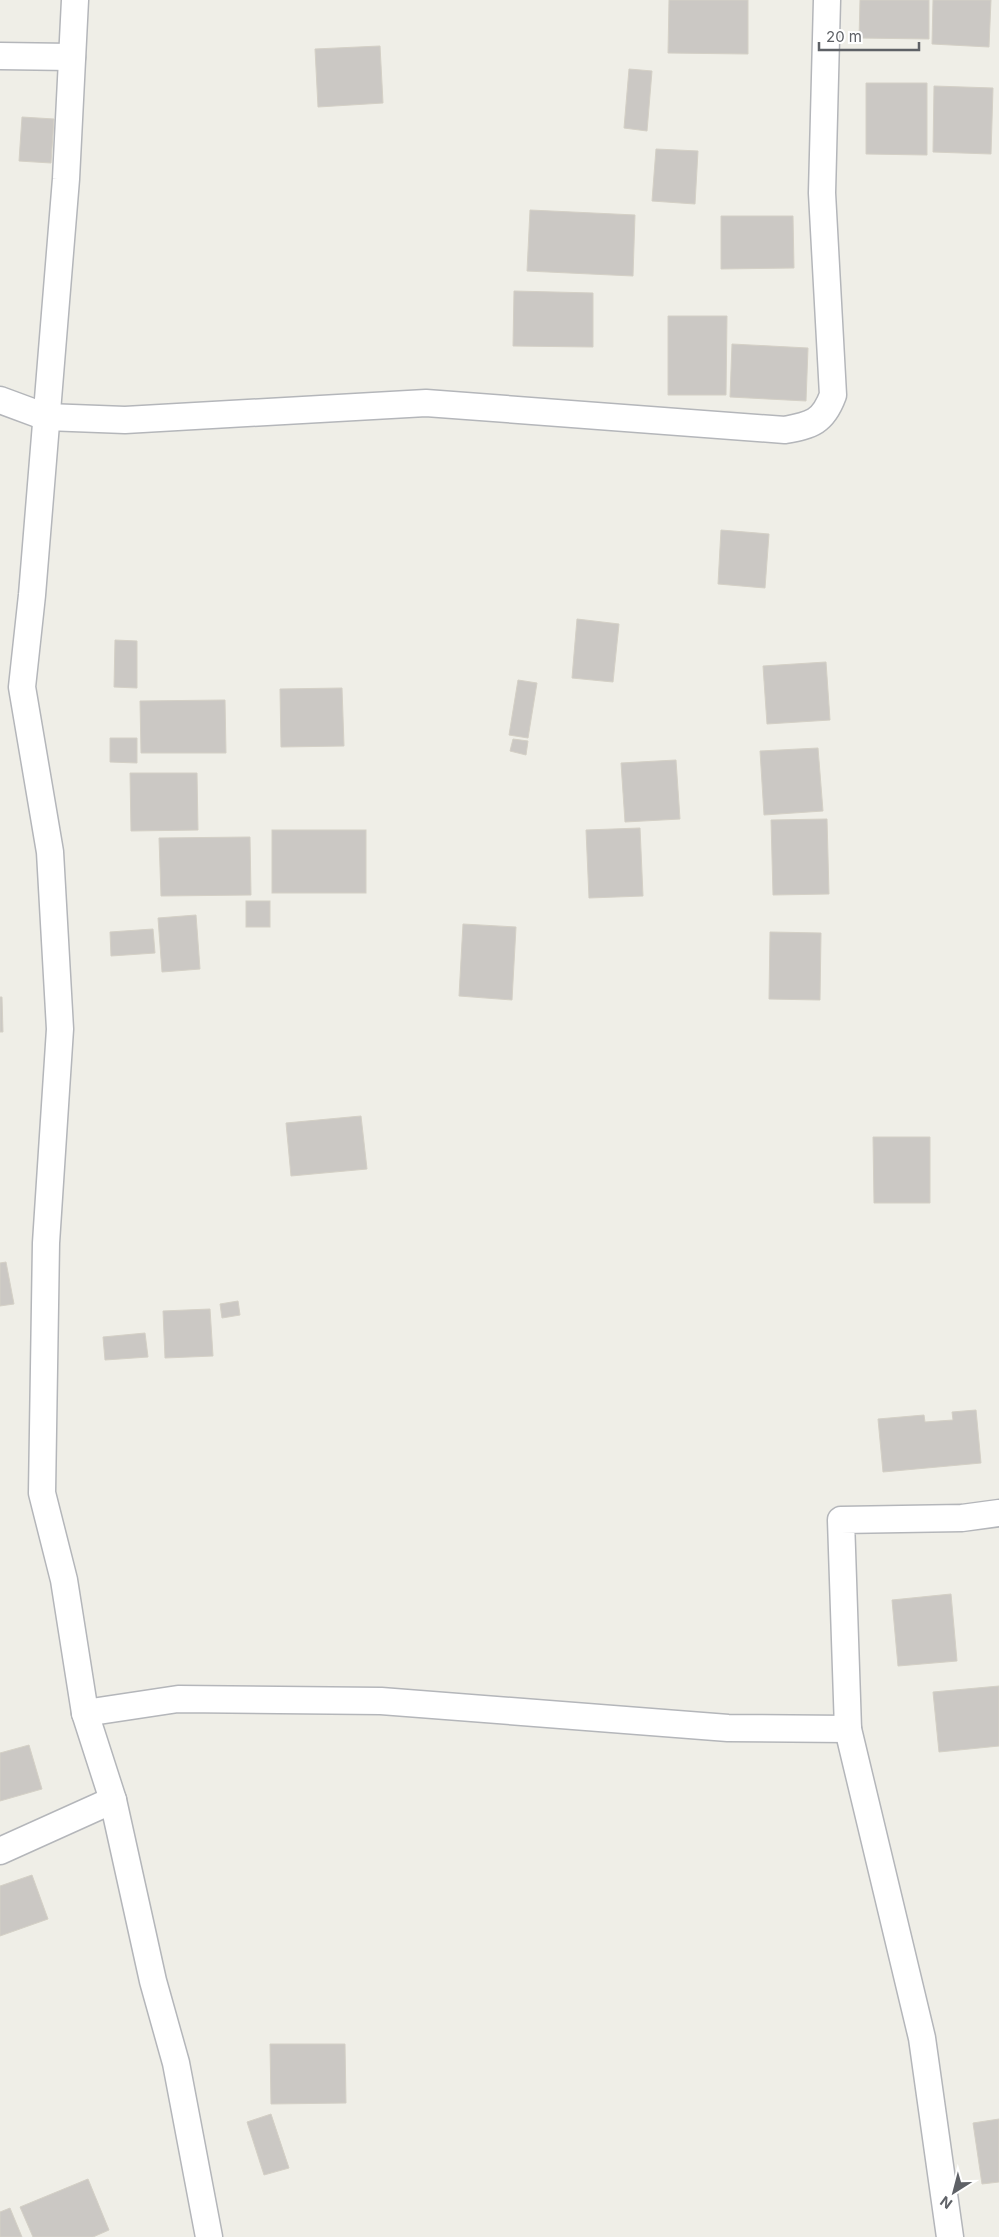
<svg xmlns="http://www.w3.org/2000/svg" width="999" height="2237" viewBox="0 0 999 2237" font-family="Inter,sans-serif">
  <rect width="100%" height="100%" fill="#efeee7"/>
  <!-- building -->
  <g fill="#cbc8c4" stroke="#d4d0c6">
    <polygon points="669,0 748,0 748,54 668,53"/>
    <polygon points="860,0 929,0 929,39 859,38"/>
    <polygon points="933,0 991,0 989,47 932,44"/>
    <polygon points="380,46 383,103 318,107 315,49"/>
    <polygon points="629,69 652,71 647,131 624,128"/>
    <polygon points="866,83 927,83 927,155 866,154"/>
    <polygon points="934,86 993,88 991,154 933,152"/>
    <polygon points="22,117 54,119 51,163 19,161"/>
    <polygon points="656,149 698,151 695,204 652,201"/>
    <polygon points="530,210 635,215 633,276 527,271"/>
    <polygon points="721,216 793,216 794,268 721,269"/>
    <polygon points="514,291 593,293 593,347 513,346"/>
    <polygon points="668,316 727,316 726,395 668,395"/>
    <polygon points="732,344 808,348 806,401 730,397"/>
    <polygon points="721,530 769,534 765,588 718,584"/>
    <polygon points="577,619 619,624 613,682 572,678"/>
    <polygon points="115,640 137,641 137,688 114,687"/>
    <polygon points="826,662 830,720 767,724 763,666"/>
    <polygon points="518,680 537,683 528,738 509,735"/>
    <polygon points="342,688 344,746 281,747 280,689"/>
    <polygon points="225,700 226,753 141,753 140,701"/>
    <polygon points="110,738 137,738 137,763 110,762"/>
    <polygon points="513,739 528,741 526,755 510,751"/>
    <polygon points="818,748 823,811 764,815 760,751"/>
    <polygon points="676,760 680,819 625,822 621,763"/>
    <polygon points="130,773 197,773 198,830 131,831"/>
    <polygon points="827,819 829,894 773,895 771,820"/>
    <polygon points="640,828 643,896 589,898 586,830"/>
    <rect x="272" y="830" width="94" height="63"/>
    <polygon points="250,837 251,895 161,896 159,838"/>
    <rect x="246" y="901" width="24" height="26"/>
    <polygon points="196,915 200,969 162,972 158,918"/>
    <polygon points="463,924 516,927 512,1000 459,996"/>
    <polygon points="153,929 155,953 111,956 110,932"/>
    <polygon points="770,932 821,933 820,1000 769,999"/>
    <polygon points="0,997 2,997 3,1032 0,1032"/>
    <polygon points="361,1116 367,1169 291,1176 286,1123"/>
    <polygon points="873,1137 930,1137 930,1203 874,1203"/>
    <polygon points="6,1262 14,1304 0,1306 0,1263"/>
    <polygon points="238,1301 240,1315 222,1318 220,1304"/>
    <polygon points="210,1309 213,1356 165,1358 163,1311"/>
    <polygon points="145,1333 148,1357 105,1360 103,1337"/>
    <polygon points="976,1410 981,1463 883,1472 878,1419 924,1415 925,1422 953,1420 952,1412"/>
    <polygon points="951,1594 957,1661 898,1666 892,1600"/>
    <polygon points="999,1686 999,1746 939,1752 933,1692"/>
    <polygon points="29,1745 42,1789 0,1801 0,1753"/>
    <polygon points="32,1875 48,1919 0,1936 0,1886"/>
    <polygon points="270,2044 345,2044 346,2103 271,2104"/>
    <polygon points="271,2114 289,2168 264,2175 247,2122"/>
    <polygon points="999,2119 999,2182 982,2184 973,2123"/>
    <polygon points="88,2179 109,2230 93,2237 33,2237 20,2207"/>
    <polygon points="10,2208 22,2237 0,2237 0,2212"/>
  </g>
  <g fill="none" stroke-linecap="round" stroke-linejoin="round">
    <!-- street casing -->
    <g stroke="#b4b6ba" stroke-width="29">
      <g id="street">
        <polyline points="75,0 66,179 32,595 22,687 50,852 60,1029 46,1243 42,1493 64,1580 85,1713 113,1800 153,1981 176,2063 209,2237"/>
        <polyline points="0,56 72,57"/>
        <path d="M0 400 46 417 125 420 426 403 785 430C812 425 823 422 833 395L822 193 827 0"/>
        <polyline points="85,1713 178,1699 381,1701 728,1728 848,1729 841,1520 962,1518 999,1513"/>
        <polyline points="848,1729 922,2038 950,2237"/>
        <polyline points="0,1851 113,1800"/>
      </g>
    </g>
    <!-- street -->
    <use href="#street" stroke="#fff" stroke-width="26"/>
  </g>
  <!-- north arrow -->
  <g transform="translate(954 2192) rotate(216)" stroke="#ffffff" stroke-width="4" paint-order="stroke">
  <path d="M0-4L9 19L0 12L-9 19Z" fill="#5e6166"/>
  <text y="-8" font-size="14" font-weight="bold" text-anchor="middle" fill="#5e6166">N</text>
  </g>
  <!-- scale -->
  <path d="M819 42v8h100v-8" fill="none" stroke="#5e6166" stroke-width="2.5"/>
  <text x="826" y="42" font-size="15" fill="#5e6166" stroke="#ffffff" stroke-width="4" paint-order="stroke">20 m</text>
</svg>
